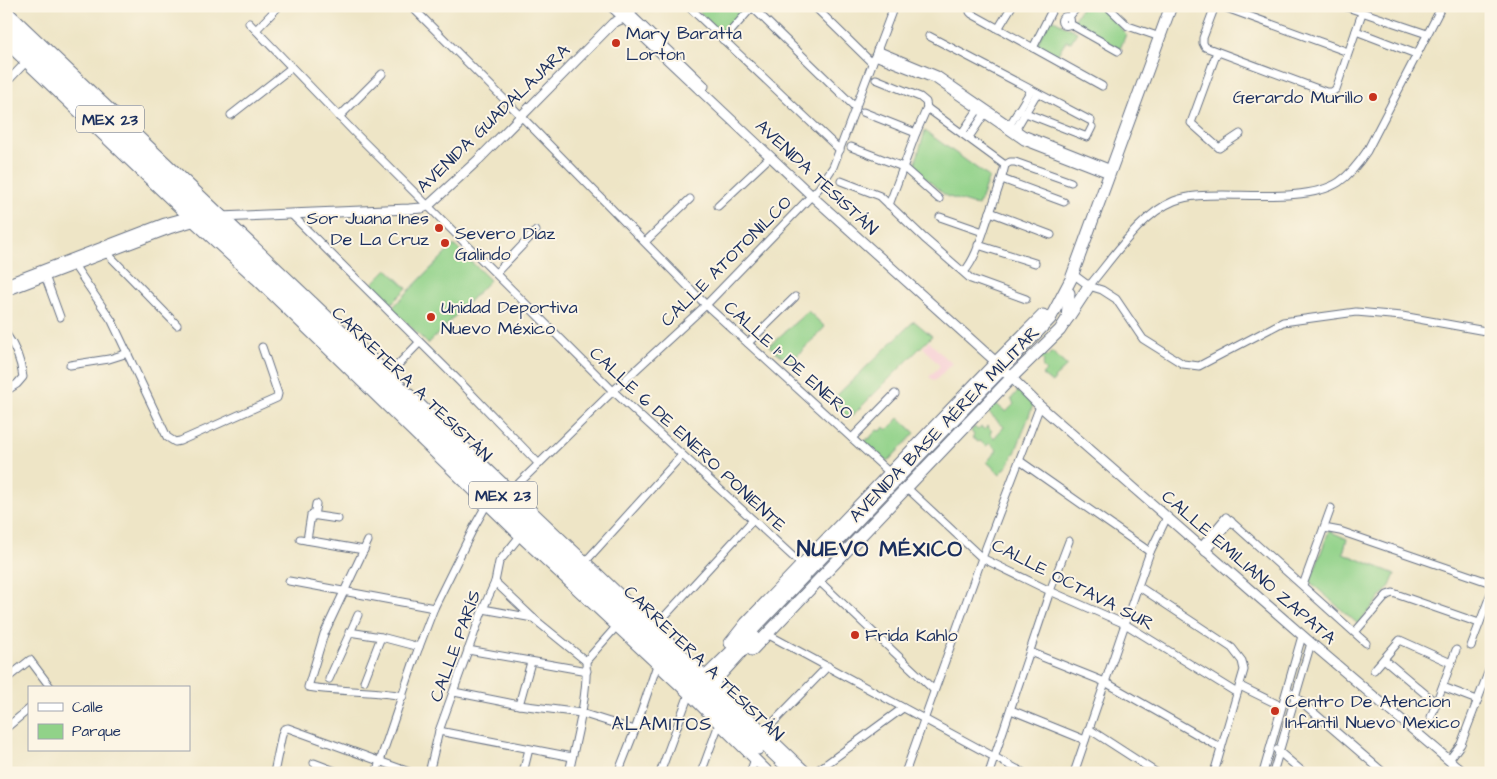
<svg xmlns="http://www.w3.org/2000/svg" width="1497" height="779" viewBox="0 0 1497 779" font-family="'Architects Daughter',sans-serif">
  <rect width="100%" height="100%" fill="#fcf5e5"/>
  <filter id="ink" filterUnits="userSpaceOnUse"><feTurbulence type="fractalNoise" baseFrequency=".02" numOctaves="2"/><feDisplacementMap in="SourceGraphic" scale="10" xChannelSelector="R" yChannelSelector="G"/><feConvolveMatrix kernelMatrix="1 2 1 2 8 2 1 2 1" color-interpolation-filters="sRGB"/></filter>
  <filter id="wash" filterUnits="userSpaceOnUse"><feTurbulence type="fractalNoise" baseFrequency=".0096" numOctaves="4" result="noise"/><feDisplacementMap in="SourceGraphic" scale="20" xChannelSelector="R" yChannelSelector="G"/><feGaussianBlur stdDeviation="1.12" result="paint"/><feColorMatrix in="noise" values="0 0 0 0 0 0 0 0 0 0 0 0 0 0 0 0 0 1.4 0 .05"/><feComposite in="paint" operator="in"/></filter>
  <g filter="url(#wash)">
    <rect width="100%" height="100%" fill="#eee5c6"/>
    <!-- built -->
    <polygon fill="#f7cfd5" points="929,341 946,359 947,358 952,363 935,381 929,377 940,366 923,347"/>
    <!-- green -->
    <g fill="#91d289" stroke="#568074">
      <polygon points="693,6 749,6 724,36"/>
      <polygon points="1082,6 1100,6 1126,34 1120,49 1073,21"/>
      <polygon points="1050,18 1077,32 1071,42 1066,41 1056,57 1037,45"/>
      <polygon points="925,131 989,177 978,206 946,196 914,168"/>
      <polygon points="454,245 490,280 428,344 392,308"/>
      <polygon points="387,269 407,288 389,306 369,287"/>
      <polygon points="808,311 825,327 790,363 769,346"/>
      <polygon points="914,321 932,336 849,419 832,400"/>
      <polygon points="1052,352 1067,366 1054,378 1055,379 1052,383 1042,375 1046,371 1042,367 1044,361 1040,357 1043,354 1047,357"/>
      <polygon points="1018,391 1033,405 1015,453 1012,455 1013,457 1008,463 1009,464 1000,474 987,462 997,450 990,443 986,446 980,441 978,442 972,437 974,435 971,431 974,427 978,430 981,427 985,430 987,426 992,431 990,433 994,438 1004,427 988,412 996,404 1006,412 1014,404 1011,399"/>
      <polygon points="899,418 915,433 887,462 865,442 868,438 870,439 871,436 877,430 881,431 884,427 887,430"/>
      <polygon points="1329,531 1347,539 1343,553 1395,574 1390,586 1358,624 1310,582"/>
    </g>
  </g>
  <g filter="url(#ink)">
    <g fill="none" stroke-linecap="round" stroke-linejoin="round">
      <!-- minor casing -->
      <g stroke="#656f82" stroke-width="9">
        <g id="minor">
          <polyline points="411,6 521,116 706,305 891,474"/>
          <polyline points="688,6 840,150"/>
          <polyline points="814,6 872,63"/>
          <polyline points="971,6 970,12 972,14 1102,86"/>
          <polyline points="1107,6 1128,26 1160,37"/>
          <polyline points="1215,6 1203,38 1203,43 1205,47 1326,92 1332,92 1336,89 1362,13"/>
          <polyline points="1221,6 1348,52"/>
          <polyline points="1344,6 1427,34"/>
          <polyline points="752,7 856,108"/>
          <polyline points="629,15 638,6"/>
          <circle cx="1066" cy="21" r="4.5"/>
          <polyline points="1069,17 1078,6"/>
          <polyline points="249,23 354,132 613,391 802,565"/>
          <polyline points="1070,24 1118,51"/>
          <polyline points="998,29 1012,6"/>
          <polyline points="256,30 279,6"/>
          <polyline points="1356,31 1416,54"/>
          <polyline points="929,36 1091,121"/>
          <polyline points="723,40 753,6"/>
          <polyline points="1033,48 1052,10"/>
          <polyline points="877,50 937,75 1023,134 1111,169"/>
          <polyline points="1217,52 1191,123 1219,148 1240,134"/>
          <polyline points="875,56 936,80 1024,141 1109,174"/>
          <polyline points="876,79 920,97 926,102 927,108"/>
          <polyline points="6,83 26,62"/>
          <polyline points="927,108 1005,165"/>
          <polyline points="1018,110 1087,137 1092,127"/>
          <polyline points="863,112 916,133"/>
          <polyline points="231,115 291,68"/>
          <polyline points="339,117 382,74"/>
          <polyline points="1008,128 1031,90"/>
          <polyline points="1014,132 1037,93"/>
          <polyline points="962,133 979,108"/>
          <polyline points="969,137 986,112"/>
          <polyline points="851,147 903,167 939,199"/>
          <polyline points="1005,165 1010,162 1015,162 1071,182"/>
          <polyline points="1002,179 1064,202"/>
          <polyline points="841,181 880,196 924,238 971,279 1026,299"/>
          <polyline points="889,205 916,133 927,108"/>
          <polyline points="718,206 770,157"/>
          <polyline points="990,212 1051,235"/>
          <polyline points="291,214 459,381 539,464"/>
          <polyline points="940,217 983,232"/>
          <polyline points="645,242 690,199"/>
          <polyline points="978,245 1035,263"/>
          <polyline points="104,250 177,325"/>
          <polyline points="72,262 112,321 167,437 175,442 180,441 277,398 278,394 262,347"/>
          <path d="M964 272C978 256 983 230 991 210 996 195 1002 180 1005 165"/>
          <polyline points="44,273 60,317"/>
          <polyline points="496,273 536,231"/>
          <polyline points="1073,274 1089,286 1102,290 1116,299 1143,339 1183,364 1199,366 1283,322 1356,312 1402,316 1491,332"/>
          <path d="M1089 286C1112 259 1141 214 1174 201 1190 195 1206 195 1223 195 1255 195 1312 200 1339 182 1351 174 1359 163 1367 151L1442 6"/>
          <path d="M6 334C15 346 21 361 23 377L17 384 6 391"/>
          <polyline points="748,343 795,297"/>
          <polyline points="70,365 109,359 128,353"/>
          <polyline points="388,375 419,343"/>
          <polyline points="852,438 895,394"/>
          <polyline points="1020,461 1150,552"/>
          <polyline points="906,487 982,558 1050,591 1125,624 1237,693"/>
          <polyline points="511,491 613,391 706,305 819,188 833,167 894,6"/>
          <polyline points="314,516 316,504"/>
          <polyline points="1324,528 1340,531 1491,583"/>
          <polyline points="300,539 364,550"/>
          <polyline points="307,540 311,515 338,519"/>
          <path d="M368 541 324 634 308 687C340 692 372 690 403 696"/>
          <polyline points="1201,547 1226,517 1366,643"/>
          <polyline points="1205,552 1231,521"/>
          <polyline points="585,562 682,455"/>
          <polyline points="818,580 934,690"/>
          <polyline points="289,581 434,608"/>
          <polyline points="495,582 533,618 586,661"/>
          <polyline points="1303,585 1331,508"/>
          <polyline points="1138,586 1232,648 1242,661 1244,670 1214,773"/>
          <polyline points="483,609 533,618"/>
          <polyline points="652,630 753,520"/>
          <polyline points="349,632 381,637 419,647"/>
          <polyline points="1355,632 1387,595 1393,593 1479,623"/>
          <polyline points="767,634 1024,773"/>
          <polyline points="1471,646 1491,593"/>
          <polyline points="468,650 587,671"/>
          <polyline points="1030,652 1105,682 1221,748"/>
          <polyline points="1384,659 1436,703"/>
          <polyline points="1374,670 1400,640 1451,663"/>
          <polyline points="6,679 30,660 51,688"/>
          <polyline points="329,679 358,615"/>
          <polyline points="364,681 381,637"/>
          <polyline points="1240,686 1281,706"/>
          <polyline points="1443,687 1477,700"/>
          <polyline points="454,692 519,705 581,713 635,730"/>
          <polyline points="1291,693 1384,773"/>
          <polyline points="519,705 531,662"/>
          <polyline points="1011,710 1085,740"/>
          <polyline points="1431,717 1456,650"/>
          <polyline points="6,728 29,709"/>
          <polyline points="1089,729 1157,773"/>
          <polyline points="439,731 572,757"/>
          <polyline points="764,732 828,666"/>
          <polyline points="1277,750 1304,773"/>
          <polyline points="1449,760 1461,744 1491,665"/>
          <polyline points="314,763 340,773"/>
          <polyline points="274,773 282,734 284,729 288,728 412,773"/>
          <polyline points="376,773 416,655 434,608 474,527 487,504"/>
          <polyline points="429,773 439,731 483,609 495,582 499,562 520,536"/>
          <polyline points="523,773 529,749"/>
          <path d="M569 773C576 738 588 697 586 661L616 627"/>
          <polyline points="618,773 635,730 657,665"/>
          <polyline points="660,773 689,694"/>
          <polyline points="701,773 719,724"/>
          <polyline points="750,773 755,759"/>
          <polyline points="814,773 903,708"/>
          <polyline points="905,773 982,558 1040,406"/>
          <polyline points="989,773 1050,591 1069,541"/>
          <polyline points="1074,773 1138,586 1150,552 1167,517"/>
          <polyline points="1263,773 1302,636"/>
          <polyline points="1273,773 1311,643"/>
        </g>
      </g>
      <!-- tertiary casing -->
      <g stroke="#656f82" stroke-width="11">
        <g id="tertiary">
          <polyline points="611,6 812,196 996,362 1040,406 1311,643 1464,773"/>
          <polyline points="621,6 704,86"/>
          <polyline points="220,217 409,209 422,208 429,205 478,160 613,23 629,15"/>
          <polyline points="6,284 165,223 194,215"/>
          <polyline points="6,291 169,229 199,220"/>
        </g>
      </g>
      <!-- secondary casing -->
      <g stroke="#656f82" stroke-width="12">
        <g id="secondary">
          <polyline points="6,10 807,773"/>
          <polyline points="6,43 193,221 256,279 520,536 689,694 769,773"/>
        </g>
      </g>
      <!-- primary casing -->
      <g stroke="#656f82" stroke-width="13">
        <g id="primary">
          <polyline points="6,20 793,773"/>
          <polyline points="6,34 758,749"/>
          <polyline points="1068,318 1089,286"/>
          <polyline points="730,643 746,623 1000,358 1043,315"/>
          <polyline points="752,650 1012,377 1060,330 1067,319 1069,293"/>
          <polyline points="694,688 746,637 1050,319 1071,279 1171,6"/>
          <polyline points="702,695 755,637"/>
        </g>
      </g>
      <!-- minor -->
      <use href="#minor" stroke="#fff" stroke-width="7"/>
      <!-- tertiary -->
      <use href="#tertiary" stroke="#fff" stroke-width="9"/>
      <!-- secondary -->
      <use href="#secondary" stroke="#fff" stroke-width="10"/>
      <!-- primary -->
      <use href="#primary" stroke="#fff" stroke-width="11"/>
    </g>
  </g>
  <!-- markers -->
  <g fill="#c8321e" stroke="#fcf5e5" stroke-width="2">
    <circle cx="616" cy="43" r="5"/>
    <circle cx="1373" cy="97" r="5"/>
    <circle cx="439" cy="228" r="5"/>
    <circle cx="445" cy="243" r="5"/>
    <circle cx="431" cy="317" r="5"/>
    <circle cx="855" cy="635" r="5"/>
    <circle cx="1275" cy="711" r="5"/>
  </g>
  <g text-anchor="middle" stroke-width="4" stroke-linejoin="round" paint-order="stroke">
    <!-- shield labels -->
    <g fill="#fcf5e5" stroke="#5e6a86" stroke-width="1">
      <rect x="76" y="105.5" width="68" height="27" rx="4"/>
      <rect x="469" y="481.5" width="68" height="27" rx="4"/>
    </g>
    <g font-size="16" font-weight="bold" fill="#1b2f5e">
      <text x="110" y="125">MEX 23</text>
      <text x="503" y="501">MEX 23</text>
    </g>
    <!-- poi labels -->
    <g font-size="18" fill="#1b2f5e" stroke="#fcf5e5" text-anchor="start">
      <text x="626" y="39">Mary Baratta<tspan x="626" dy="21">Lorton</tspan></text>
      <text x="1363" y="103" text-anchor="end">Gerardo Murillo</text>
      <text x="429" y="224" text-anchor="end">Sor Juana Ines<tspan x="429" dy="21">De La Cruz</tspan></text>
      <text x="455" y="239">Severo Diaz<tspan x="455" dy="21">Galindo</tspan></text>
      <text x="441" y="313">Unidad Deportiva<tspan x="441" dy="21">Nuevo México</tspan></text>
      <text x="865" y="641">Frida Kahlo</text>
      <text x="1285" y="707">Centro De Atencion<tspan x="1285" dy="21">Infantil Nuevo Mexico</tspan></text>
    </g>
    <!-- street labels -->
    <g font-size="18" fill="#1b2f5e" stroke="#fcf5e5">
      <text transform="translate(493 118) rotate(-44)" y="6">AVENIDA GUADALAJARA</text>
      <text transform="translate(817 177) rotate(43)" y="6">AVENIDA TESISTÁN</text>
      <text transform="translate(726 261) rotate(-45)" y="6">CALLE ATOTONILCO</text>
      <text transform="translate(789 360) rotate(42)" y="6">CALLE 1° DE ENERO</text>
      <text transform="translate(412 384) rotate(44)" y="6">CARRETERA A TESISTÁN</text>
      <text transform="translate(944 424) rotate(-46)" y="6">AVENIDA BASE AÉREA MILITAR</text>
      <text transform="translate(688 439) rotate(43)" y="6">CALLE 6 DE ENERO PONIENTE</text>
      <text transform="translate(1249 567) rotate(41)" y="6">CALLE EMILIANO ZAPATA</text>
      <text transform="translate(1073 584) rotate(27)" y="6">CALLE OCTAVA SUR</text>
      <text transform="translate(455 646) rotate(-70)" y="6">CALLE PARÍS</text>
      <text transform="translate(704 663) rotate(44)" y="6">CARRETERA A TESISTÁN</text>
    </g>
    <!-- neighbourhood labels -->
    <g font-size="19" letter-spacing="1" fill="#1b2f5e" stroke="#fcf5e5">
      <text x="662" y="730">ALAMITOS</text>
    </g>
    <!-- district labels -->
    <g font-size="22" font-weight="bold" letter-spacing="1" fill="#1b2f5e" stroke="#fcf5e5">
      <text x="880" y="556">NUEVO MÉXICO</text>
    </g>
  </g>
  <!-- margin -->
  <rect width="1497" height="779" fill="none" stroke="#fcf5e5" stroke-width="25"/>
  <!-- legend -->
  <rect x="28" y="686" width="162" height="65" fill="#fcf5e5" stroke="#a2a6af"/>
  <rect x="38" y="703" width="25" height="8" fill="#ffffff" stroke="#a2a6af"/>
  <text x="72" y="712" font-size="15" fill="#1b2f5e">Calle</text>
  <rect x="38" y="724" width="25" height="15" fill="#91d289" stroke="#a2a6af"/>
  <text x="72" y="736" font-size="15" fill="#1b2f5e">Parque</text>
</svg>
